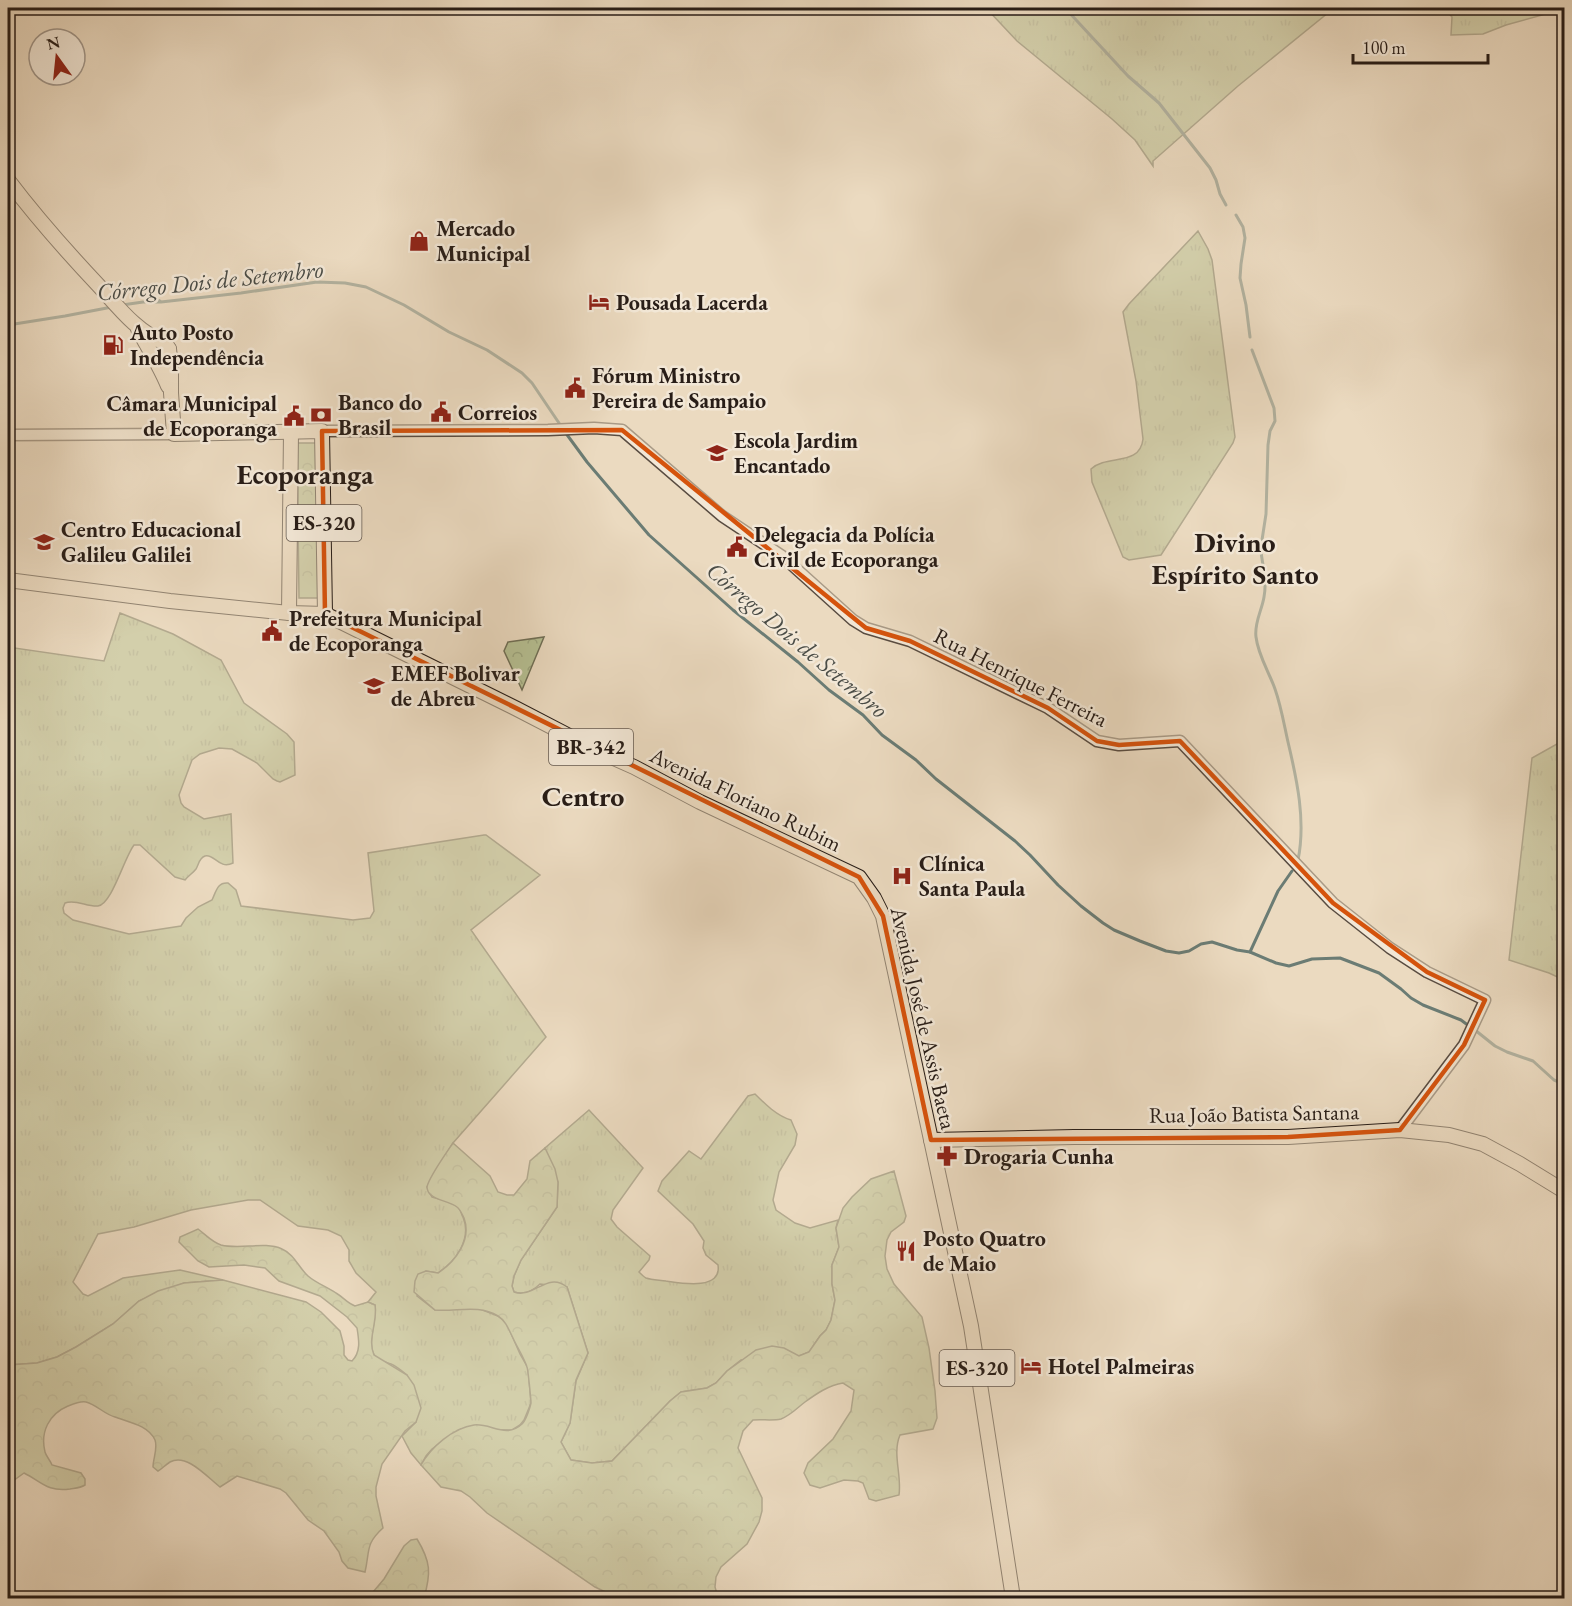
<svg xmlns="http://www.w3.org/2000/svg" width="1572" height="1606" viewBox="0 0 1572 1606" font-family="'EB Garamond',serif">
  <defs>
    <pattern id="grass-tufts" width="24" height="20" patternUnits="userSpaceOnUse" patternTransform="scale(1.5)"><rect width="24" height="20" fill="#b6c093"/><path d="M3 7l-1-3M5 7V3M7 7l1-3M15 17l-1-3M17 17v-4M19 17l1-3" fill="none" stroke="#9ca57e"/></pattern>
    <pattern id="forest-crowns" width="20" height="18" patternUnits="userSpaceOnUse" patternTransform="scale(1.5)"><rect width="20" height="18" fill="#b6c093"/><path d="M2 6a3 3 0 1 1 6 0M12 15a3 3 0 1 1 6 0" fill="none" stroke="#9ca57e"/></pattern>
  </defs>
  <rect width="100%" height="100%" fill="#ebdac0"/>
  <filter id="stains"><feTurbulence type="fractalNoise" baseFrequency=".00333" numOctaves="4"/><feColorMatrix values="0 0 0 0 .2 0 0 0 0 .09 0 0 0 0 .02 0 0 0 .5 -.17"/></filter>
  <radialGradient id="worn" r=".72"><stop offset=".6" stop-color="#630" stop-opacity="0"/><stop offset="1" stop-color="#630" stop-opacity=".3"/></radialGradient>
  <!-- grass -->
  <g fill="url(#grass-tufts)" stroke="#6f6e55" stroke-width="1.5">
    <polygon points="986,8 1334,8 1238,86 1153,161 1153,166 1135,140 1112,119 1017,41"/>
    <polygon points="1444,8 1564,8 1564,9 1506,25 1483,34 1451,35 1452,17"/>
    <path d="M1198 231 1208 249 1212 260 1235 437 1233 443 1161 555 1129 560 1123 557 1092 482 1091 469C1107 454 1140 467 1143 439L1136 381 1123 312 1129 304Z"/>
    <path d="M120 613 173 634 221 660 244 703 287 734 294 742 295 775 280 782 277 781 273 779 257 763 232 749 219 748 200 754 192 760 179 795 181 803 184 807 204 819 231 814 233 863C219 870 214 853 205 856 199 858 199 864 196 869 193 873 188 876 185 880L175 877 140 845H134C124 858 112 904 98 906 87 907 76 899 65 903L63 908 64 913 73 920 129 934 181 926 186 918 198 907 212 900C216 892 217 882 228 883L236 890 241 906 353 920 370 918 374 911 368 853 484 835H486L540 875 471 930 546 1037 453 1143 433 1175 427 1187 432 1197C440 1199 453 1201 459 1208 461 1210 461 1214 463 1217 472 1239 456 1261 438 1273L426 1271 417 1296 435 1310 472 1308 480 1309 498 1316 506 1322 520 1354 528 1368 531 1403 524 1420 520 1425 512 1430 461 1429 432 1449 426 1456 421 1465 411 1453 402 1436 416 1422 407 1375C402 1371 396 1366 391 1364 386 1362 381 1361 377 1358 364 1348 378 1320 375 1305L368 1302 376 1292 356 1273 349 1261V1250L341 1236 328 1230 298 1226 260 1200H248L191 1210 134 1227 98 1234 73 1282 83 1294 88 1296 123 1278 180 1270 223 1280 184 1283 139 1301 113 1324 76 1347 57 1357 37 1363 8 1365V647L104 661Z"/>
    <polygon points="1564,740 1564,980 1549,973 1509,960 1532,758"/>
    <path d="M755 1094C765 1104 777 1116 791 1120L797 1134 795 1145 779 1172 773 1200 776 1210 795 1223 810 1228 838 1220 836 1228 839 1247 832 1265V1284L835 1300 831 1320 826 1330 820 1336 809 1352 799 1356 741 1360 727 1371 716 1383 707 1388 681 1392 670 1401 612 1461 592 1463 571 1460 561 1442 570 1423 576 1381 588 1353 567 1287 540 1284C533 1291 524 1295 514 1292L512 1286 514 1276 521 1260 557 1207 558 1182 545 1148 589 1110 643 1168 613 1210 611 1219 617 1227 650 1256 649 1260 639 1272C641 1274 644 1277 646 1278 652 1280 660 1280 666 1281 680 1283 722 1291 718 1265L706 1255 703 1248 704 1241 693 1224 658 1191 662 1181 689 1151 701 1159 748 1096Z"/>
  </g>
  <!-- forest -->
  <g fill="url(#forest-crowns)" stroke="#6f6e55" stroke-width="1.5">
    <polygon points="297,443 318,443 320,598 299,598"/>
    <polygon points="544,637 522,690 504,651 508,642"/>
    <path d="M453 1143 490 1176 498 1192 507 1195H514L527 1179 530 1161 545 1148 555 1169 558 1182 557 1207 521 1260 514 1276 512 1286 514 1292C534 1299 547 1271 567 1287L588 1353 576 1380 570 1423 561 1442 571 1460 592 1463 612 1461 670 1401 681 1392 707 1388 716 1383 727 1371 756 1350 772 1346 784 1348 799 1356 809 1352 820 1336 826 1330 831 1320 835 1300 832 1284V1265L839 1247 836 1228 843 1208 852 1197 871 1179 894 1171 906 1216 904 1222 891 1232 887 1240 885 1256 887 1269 894 1284 922 1317 929 1348 935 1391 937 1418 933 1429 900 1435C892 1454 902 1475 899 1495L876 1501 869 1499 863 1483 858 1481 844 1480 820 1488 810 1485 804 1473 808 1463 833 1439 851 1411 854 1390 843 1383C829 1385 816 1394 805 1402 797 1408 791 1415 781 1419 772 1421 762 1419 753 1420L743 1431 738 1448 762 1498V1511L759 1522 747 1544 721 1567 716 1577 715 1587 717 1594 720 1598H618L595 1587 487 1513 470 1497 461 1491 441 1487 421 1465C431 1447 453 1428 474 1425 491 1423 506 1439 522 1424 526 1420 530 1408 531 1403 531 1400 528 1369 527 1367 524 1358 517 1347 513 1338 509 1330 506 1321 498 1316 478 1304 457 1312 435 1310L414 1292 415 1281 418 1274 426 1271 438 1273C455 1262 472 1240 464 1218 462 1214 460 1209 457 1207 449 1201 438 1201 431 1195 429 1194 427 1190 427 1187 429 1177 447 1152 453 1143Z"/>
    <path d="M198 1229C206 1235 212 1242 221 1245 241 1250 264 1241 282 1249 294 1254 299 1268 308 1276 316 1283 327 1287 336 1293 343 1297 347 1303 355 1306L368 1302 375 1305C378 1322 367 1339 374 1355L407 1375 414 1385 421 1408 416 1422 405 1431 382 1464 376 1487V1496L383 1528C365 1544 370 1551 365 1572L348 1568 342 1561 339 1552 324 1531 308 1520 286 1493 280 1489 237 1476 220 1487C207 1477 187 1453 170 1462 165 1465 162 1469 158 1471L153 1467C153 1459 158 1448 155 1440 148 1425 128 1422 115 1417 104 1414 97 1405 86 1402 80 1401 73 1404 68 1406 49 1414 40 1432 45 1452 46 1456 50 1460 52 1465L81 1473 85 1479V1485C80 1488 76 1488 70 1489 47 1492 42 1482 24 1473L13 1481 8 1490V1365L37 1363 57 1357 76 1347 113 1324 139 1301 158 1291 184 1283 223 1280 306 1302 321 1312 340 1331 344 1346V1355L348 1360 352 1361C361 1352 359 1340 357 1328L347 1317 320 1296 279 1281 265 1268 244 1265 209 1267 198 1261 179 1242 180 1237Z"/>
    <path d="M417 1539C431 1562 431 1573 424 1598H368L384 1579 404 1546 411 1540Z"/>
  </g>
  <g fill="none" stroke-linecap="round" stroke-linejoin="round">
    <!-- stream -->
    <g stroke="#6b7c74" stroke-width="3">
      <polyline points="1065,8 1128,76 1159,103 1210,168 1216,180 1220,194 1226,205"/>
      <polyline points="1236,215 1243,227 1245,238 1241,264 1240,278 1246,305 1250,337"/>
      <polyline points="152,297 160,301"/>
      <polyline points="122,305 143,302 161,302 241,293 317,282 345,283 366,287 404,305 449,332 487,350 522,373 532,383 561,426"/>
      <polyline points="8,325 65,316 112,307"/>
      <polyline points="1252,350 1274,408 1275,421 1270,431 1268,445 1266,514 1262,540"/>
      <polyline points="565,432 587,462 649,535 733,610 798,662 829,690 863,715 882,735 916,760 936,779 1015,841 1030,855 1058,885 1081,906 1103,923 1114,930 1140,941 1166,951 1179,953 1189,951 1201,944 1212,942 1237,950 1250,952 1276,963 1289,966 1312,959 1340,958 1379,973 1401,989 1411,998 1423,1005 1461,1020 1469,1026"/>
      <path d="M1261 552C1263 567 1267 582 1264 597 1262 610 1254 623 1256 637 1258 655 1269 672 1275 689 1281 706 1284 724 1288 742 1297 780 1306 821 1298 860"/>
      <polyline points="1250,952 1278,891 1292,871"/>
      <polyline points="1475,1030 1495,1046 1507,1052 1533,1061 1554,1080 1564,1084"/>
    </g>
    <!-- minor casing -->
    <g stroke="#594c41" stroke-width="13">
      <g id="minor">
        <polyline points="322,431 548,430 594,428 622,430 722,516 782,556 853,620 866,628 910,641 1048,708 1097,741 1119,745 1180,741 1333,903 1390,948 1427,972 1485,1000 1464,1045 1400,1130"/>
        <polyline points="8,435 174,434"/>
      </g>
    </g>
    <!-- major casing -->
    <g stroke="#281d17" stroke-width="16">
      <g id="major">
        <path d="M8 180C36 217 67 252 99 286 119 308 137 332 165 343L169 349"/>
        <path d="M138 329C148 348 160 366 168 386"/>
        <polyline points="169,349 171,367 171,393 174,434 322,431 325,614"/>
        <polyline points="8,580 170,601 289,613 325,614 517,709 598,751 634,767 700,802 859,877 874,898 883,916 971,1326 1013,1598"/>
        <polyline points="289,613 291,432"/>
        <polyline points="931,1140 1074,1137 1288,1137 1400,1130 1449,1135 1483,1144 1520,1164 1564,1191"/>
      </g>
    </g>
    <!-- minor -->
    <use href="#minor" stroke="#f2e7d6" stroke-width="10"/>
    <!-- major -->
    <use href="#major" stroke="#ebdac0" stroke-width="14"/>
  </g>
  <!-- marked area -->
  <path d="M0 0H1572V1606H0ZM622 430 866 628 910 641 1048 708 1097 741 1119 745 1180 741 1333 903 1427 972 1485 1000 1464 1045 1400 1130 1288 1137 931 1140 883 916 859 877 325 614 322 431Z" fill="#ebdac0" fill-opacity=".55" fill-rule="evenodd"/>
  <path fill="none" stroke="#d5530d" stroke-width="4.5" stroke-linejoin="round" d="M622 430 866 628 910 641 1048 708 1097 741 1119 745 1180 741 1333 903 1427 972 1485 1000 1464 1045 1400 1130 1288 1137 931 1140 883 916 859 877 325 614 322 431Z"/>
  <!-- icons -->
  <defs>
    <g id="shop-bare" transform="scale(1.62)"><path d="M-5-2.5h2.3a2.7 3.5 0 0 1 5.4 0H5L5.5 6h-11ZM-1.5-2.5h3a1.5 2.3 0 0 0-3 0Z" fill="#8f2418" stroke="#f2e7d6" stroke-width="2.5" paint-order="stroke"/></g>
    <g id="hotel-bare" transform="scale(1.62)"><path d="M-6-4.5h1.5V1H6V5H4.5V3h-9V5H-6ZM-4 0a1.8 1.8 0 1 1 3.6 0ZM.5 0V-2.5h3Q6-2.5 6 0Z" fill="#8f2418" stroke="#f2e7d6" stroke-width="2.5" paint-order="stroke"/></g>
    <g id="fuel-bare" transform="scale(1.62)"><path d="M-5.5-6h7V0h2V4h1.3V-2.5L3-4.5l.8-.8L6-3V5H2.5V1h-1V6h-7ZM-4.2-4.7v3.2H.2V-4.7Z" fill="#8f2418" stroke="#f2e7d6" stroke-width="2.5" paint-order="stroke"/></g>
    <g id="civic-bare" transform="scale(1.62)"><path d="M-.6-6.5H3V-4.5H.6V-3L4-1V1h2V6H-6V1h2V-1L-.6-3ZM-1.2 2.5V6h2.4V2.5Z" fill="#8f2418" stroke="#f2e7d6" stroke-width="2.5" paint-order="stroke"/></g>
    <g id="bank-bare" transform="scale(1.62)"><path d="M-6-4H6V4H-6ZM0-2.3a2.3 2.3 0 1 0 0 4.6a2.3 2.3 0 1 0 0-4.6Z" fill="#8f2418" stroke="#f2e7d6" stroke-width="2.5" paint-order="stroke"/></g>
    <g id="school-bare" transform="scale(1.62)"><path d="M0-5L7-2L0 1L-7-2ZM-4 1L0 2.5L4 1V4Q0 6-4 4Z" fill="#8f2418" stroke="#f2e7d6" stroke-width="2.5" paint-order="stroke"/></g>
    <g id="hospital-bare" transform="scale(1.62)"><path d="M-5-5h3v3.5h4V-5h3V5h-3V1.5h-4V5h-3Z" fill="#8f2418" stroke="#f2e7d6" stroke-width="2.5" paint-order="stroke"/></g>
    <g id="pharmacy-bare" transform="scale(1.62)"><path d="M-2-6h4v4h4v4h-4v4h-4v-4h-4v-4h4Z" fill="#8f2418" stroke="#f2e7d6" stroke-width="2.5" paint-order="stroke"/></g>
    <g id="restaurant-bare" transform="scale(1.62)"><path d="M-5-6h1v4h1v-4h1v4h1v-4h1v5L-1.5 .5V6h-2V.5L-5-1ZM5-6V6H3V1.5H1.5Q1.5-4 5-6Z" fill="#8f2418" stroke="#f2e7d6" stroke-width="2.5" paint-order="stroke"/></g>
  </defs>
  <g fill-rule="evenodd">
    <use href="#shop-bare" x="419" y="241"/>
    <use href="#hotel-bare" x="599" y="302"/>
    <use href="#fuel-bare" x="113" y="345"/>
    <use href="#civic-bare" x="575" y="388"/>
    <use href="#civic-bare" x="441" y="412"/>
    <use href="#bank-bare" x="321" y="415"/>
    <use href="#civic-bare" x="294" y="416"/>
    <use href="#school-bare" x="717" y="453"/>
    <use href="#school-bare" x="44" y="542"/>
    <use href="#civic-bare" x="737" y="547"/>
    <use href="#civic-bare" x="272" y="631"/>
    <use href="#school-bare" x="374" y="686"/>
    <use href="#hospital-bare" x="902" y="876"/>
    <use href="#pharmacy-bare" x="947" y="1156"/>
    <use href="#restaurant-bare" x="906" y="1251"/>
    <use href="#hotel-bare" x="1031" y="1366"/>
  </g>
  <g text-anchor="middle" stroke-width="5" stroke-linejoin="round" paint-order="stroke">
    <!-- shield labels -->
    <g fill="#f2e7d6" stroke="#655a50" stroke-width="1.5">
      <rect x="286.5" y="505" width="75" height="36" rx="4.5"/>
      <rect x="549" y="729" width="84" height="36" rx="4.5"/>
      <rect x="939.5" y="1350" width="75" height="36" rx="4.5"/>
    </g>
    <g font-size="21" font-weight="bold" fill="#281d17">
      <text x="324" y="530">ES-320</text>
      <text x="591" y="754">BR-342</text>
      <text x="977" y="1375">ES-320</text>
    </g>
    <!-- poi labels -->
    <g font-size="22" font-weight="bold" fill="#281d17" stroke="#f2e7d6" text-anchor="start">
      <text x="436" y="236">Mercado<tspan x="436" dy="25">Municipal</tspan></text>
      <text x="616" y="310">Pousada Lacerda</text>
      <text x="130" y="340">Auto Posto<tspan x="130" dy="25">Independência</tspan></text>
      <text x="592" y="383">Fórum Ministro<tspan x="592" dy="25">Pereira de Sampaio</tspan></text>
      <text x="338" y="410">Banco do<tspan x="338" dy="25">Brasil</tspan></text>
      <text x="277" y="411" text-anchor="end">Câmara Municipal<tspan x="277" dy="25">de Ecoporanga</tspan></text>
      <text x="458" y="420">Correios</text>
      <text x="734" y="448">Escola Jardim<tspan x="734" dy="25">Encantado</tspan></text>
      <text x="61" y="537">Centro Educacional<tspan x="61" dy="25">Galileu Galilei</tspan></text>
      <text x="754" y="542">Delegacia da Polícia<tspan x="754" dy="25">Civil de Ecoporanga</tspan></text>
      <text x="289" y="626">Prefeitura Municipal<tspan x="289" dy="25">de Ecoporanga</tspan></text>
      <text x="391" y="681">EMEF Bolivar<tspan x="391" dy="25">de Abreu</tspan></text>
      <text x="919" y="871">Clínica<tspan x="919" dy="25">Santa Paula</tspan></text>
      <text x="964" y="1164">Drogaria Cunha</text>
      <text x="923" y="1246">Posto Quatro<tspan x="923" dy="25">de Maio</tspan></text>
      <text x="1048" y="1374">Hotel Palmeiras</text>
    </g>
    <!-- street labels -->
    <g font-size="22" fill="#281d17" stroke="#f2e7d6">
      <text transform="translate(1021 677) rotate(27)" y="8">Rua Henrique Ferreira</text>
      <text transform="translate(746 799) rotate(26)" y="8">Avenida Floriano Rubim</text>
      <text transform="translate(924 1018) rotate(77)" y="8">Avenida José de Assis Baeta</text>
      <text transform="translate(1254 1113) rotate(-1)" y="8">Rua João Batista Santana</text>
    </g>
    <!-- water labels -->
    <g font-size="24" font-style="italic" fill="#4a4c46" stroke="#f2e7d6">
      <text transform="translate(210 281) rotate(-6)" y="8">Córrego Dois de Setembro</text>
      <text transform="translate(797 640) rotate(40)" y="8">Córrego Dois de Setembro</text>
    </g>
    <!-- district labels -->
    <g font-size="28" font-weight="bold" fill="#281d17" stroke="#f2e7d6">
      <text x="305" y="484">Ecoporanga</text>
      <text x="1235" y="552">Divino<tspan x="1235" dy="32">Espírito Santo</tspan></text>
      <text x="583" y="806">Centro</text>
    </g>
  </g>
  <!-- margin -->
  <rect width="1572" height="1606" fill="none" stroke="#ebdac0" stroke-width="30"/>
  <rect x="9" y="9" width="1554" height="1588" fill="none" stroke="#281d17" stroke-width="3"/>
  <rect x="15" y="15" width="1542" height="1576" fill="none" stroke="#281d17" stroke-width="1.5"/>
  <!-- north arrow -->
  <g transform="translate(57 57) rotate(345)"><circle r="28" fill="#f2e7d6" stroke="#a1968a" stroke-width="1.5"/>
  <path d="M0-4.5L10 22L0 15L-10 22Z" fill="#8f2418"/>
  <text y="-9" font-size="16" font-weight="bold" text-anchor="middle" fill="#281d17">N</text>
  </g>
  <!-- scale -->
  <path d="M1353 54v9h135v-9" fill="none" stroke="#281d17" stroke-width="3"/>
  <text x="1362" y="54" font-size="18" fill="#281d17" stroke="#f2e7d6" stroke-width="4.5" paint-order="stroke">100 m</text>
  <rect width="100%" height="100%" filter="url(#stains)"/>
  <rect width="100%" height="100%" fill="url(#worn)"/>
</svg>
